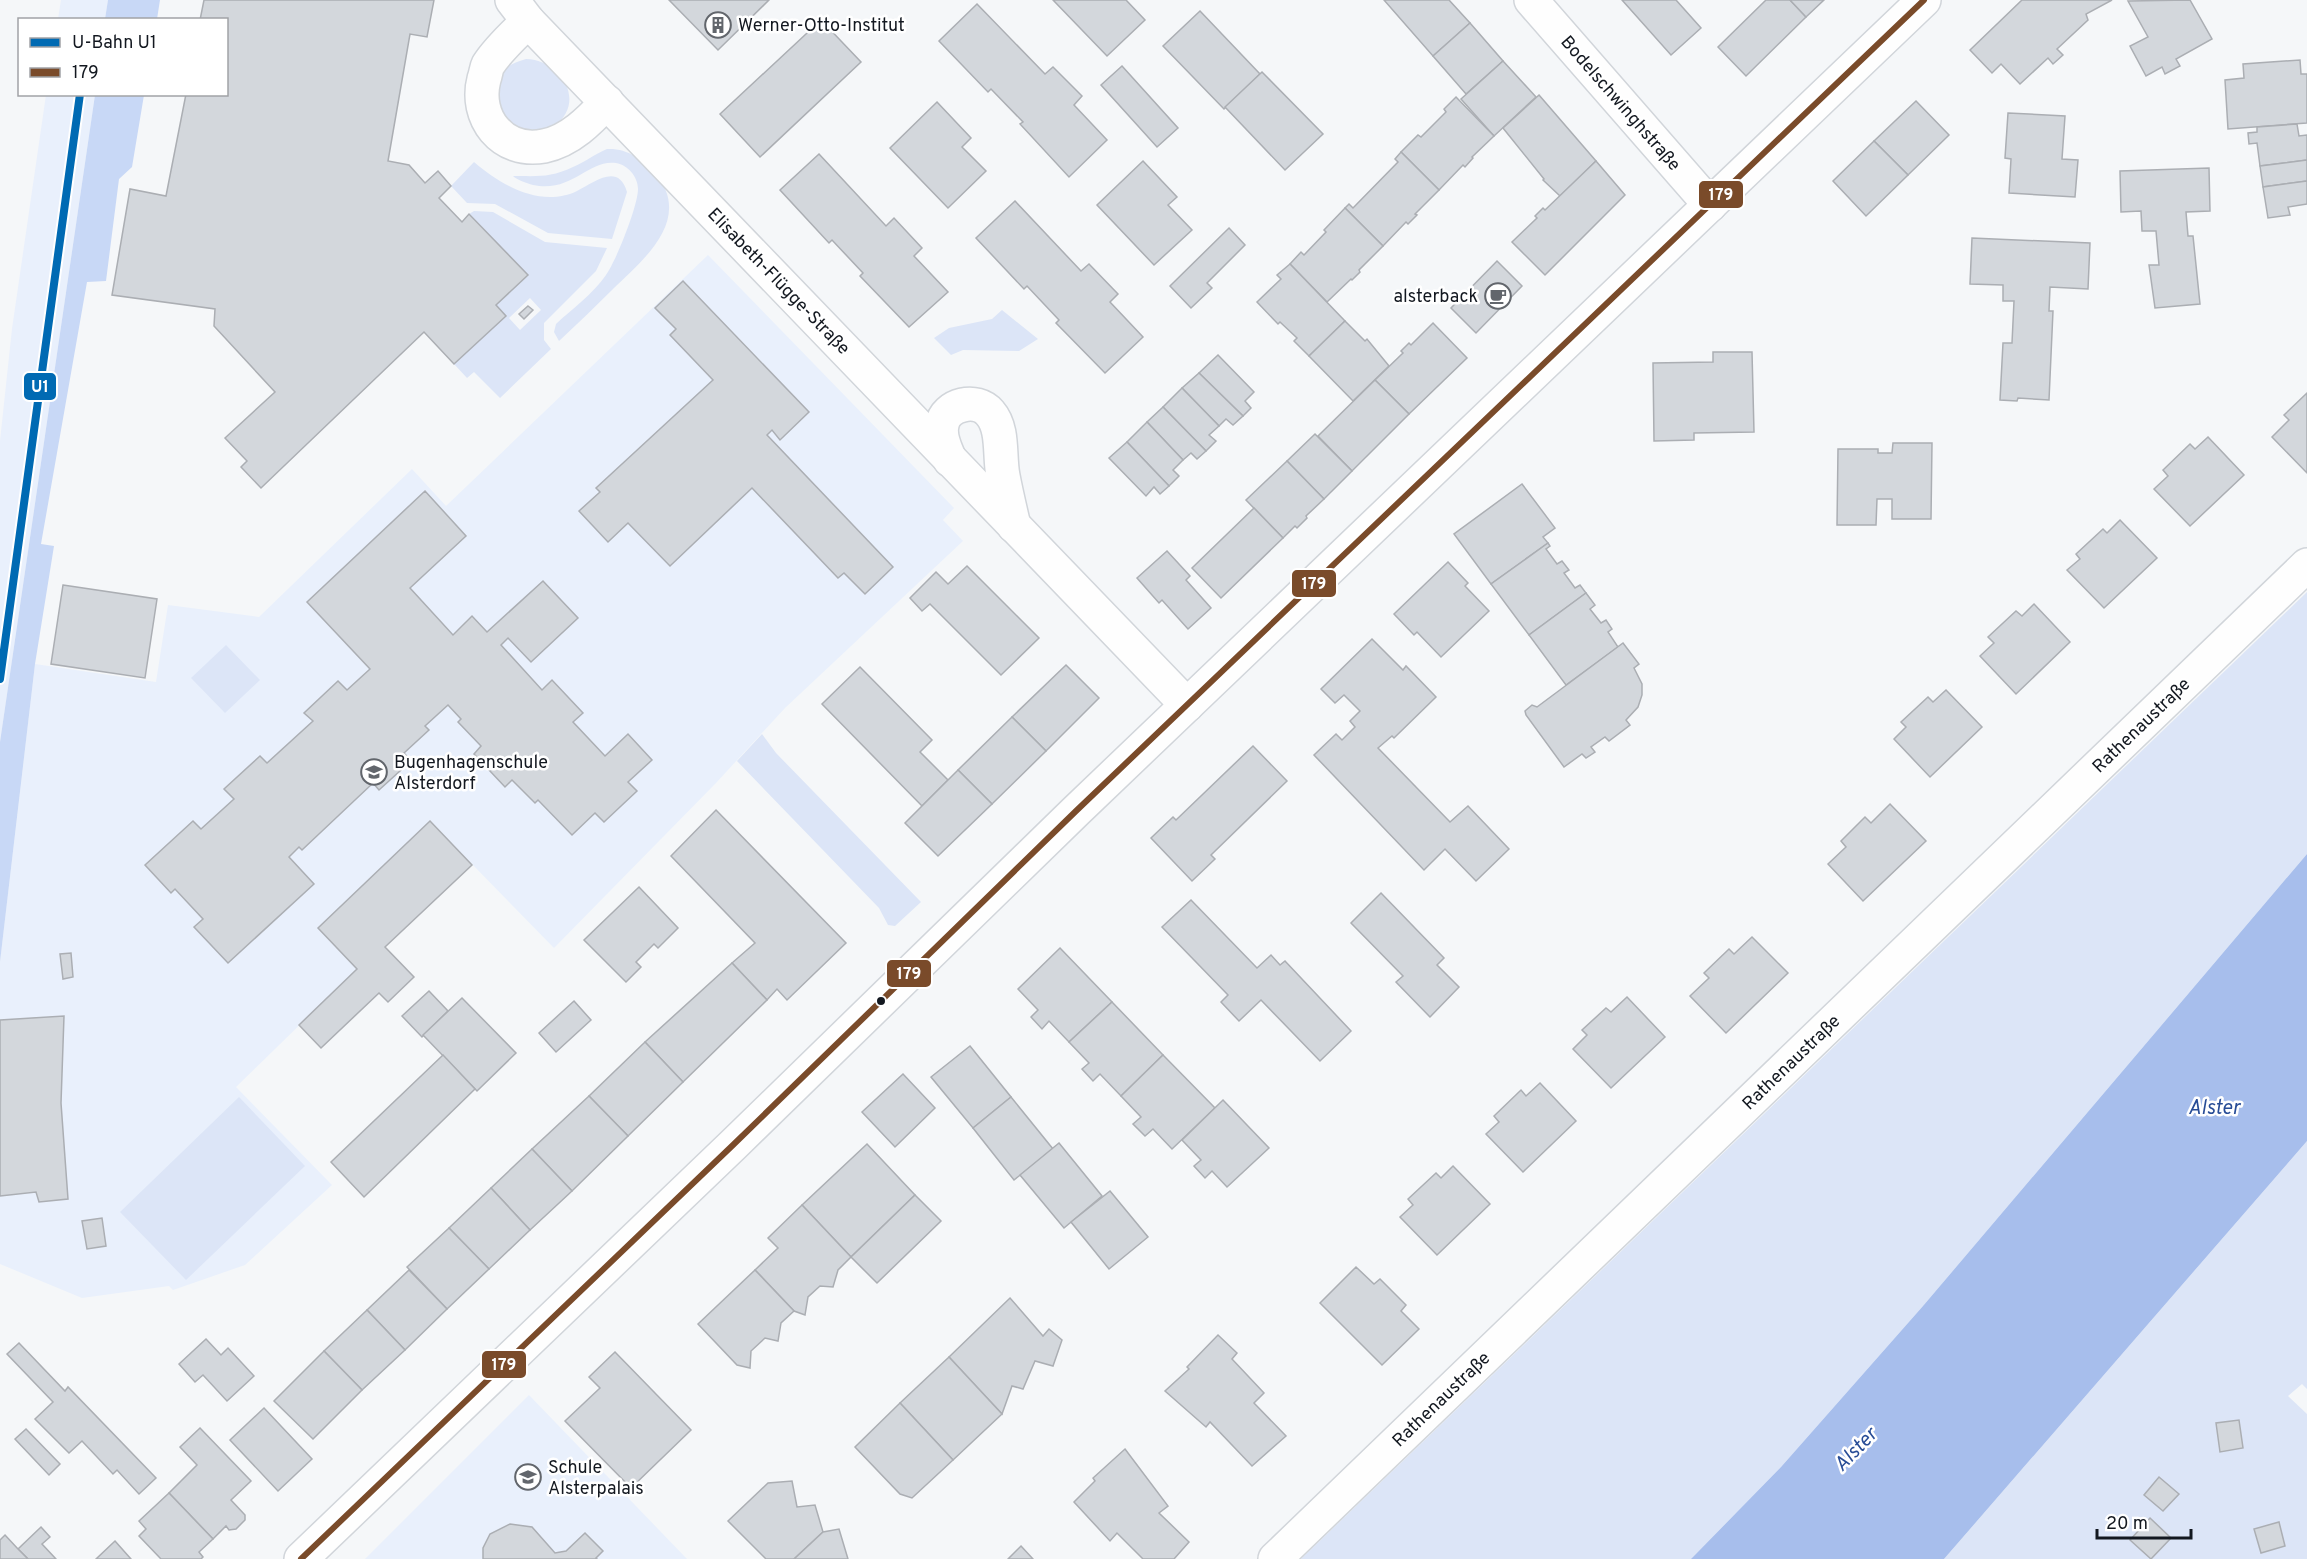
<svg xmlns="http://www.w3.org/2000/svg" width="2307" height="1559" viewBox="0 0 2307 1559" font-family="Overpass,sans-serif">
  <rect width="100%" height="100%" fill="#f5f7f9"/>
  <!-- built -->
  <g fill="#e9f0fc">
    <polygon points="61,0 108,0 105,19 58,19"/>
    <polygon points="46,95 95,95 0,742 0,441 12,329"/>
    <polygon points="708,255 954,508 943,520 963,541 785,708 716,783 554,948 430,821 318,928 357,969 236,1087 332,1185 245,1265 173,1290 169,1286 82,1298 0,1264 0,962 35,664 156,682 168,605 259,617 412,469 446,506"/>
    <polygon points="529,1395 687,1559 365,1559"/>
  </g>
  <!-- green -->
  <g fill="#dce5f7" fill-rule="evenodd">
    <path d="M526 59C562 60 587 103 554 126 548 130 538 131 531 133L502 119C495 89 489 69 526 59Z"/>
    <path d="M607 149C627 148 642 159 655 173 694 219 643 260 613 289 595 307 577 324 559 341L554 332 556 324C572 309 593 294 606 275 616 261 638 206 638 189 638 177 628 165 616 163 588 159 573 193 533 185 526 183 517 180 513 176 537 176 550 178 573 167 585 162 595 154 607 149Z"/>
    <path d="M474 162C495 180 522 197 550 197 559 197 569 195 577 191 594 183 618 162 627 192L612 239 548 233 495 204 467 203 451 186Z"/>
    <path d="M474 211 493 212 545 242 607 248 596 271 544 323V340L551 349 500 398 474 372 467 378 454 364 506 316 496 305 528 275 469 214ZM530 298 541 310 520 330 509 318Z"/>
    <polygon points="1002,310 1038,339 1019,351 963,350 951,355 934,338 949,328 992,319"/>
    <polygon points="2307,592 2307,854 1923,1306 1781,1467 1691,1559 1301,1559"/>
    <polygon points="226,645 260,680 225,713 191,678"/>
    <polygon points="762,734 776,753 921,902 895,926 888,925 879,908 737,761"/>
    <polygon points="239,1097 305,1166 186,1280 120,1212"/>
    <polygon points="2307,1141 2307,1389 2302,1384 2288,1396 2307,1414 2307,1559 1944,1559"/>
  </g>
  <!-- forest -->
  <g fill="#c8d8f6">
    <polygon points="108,0 160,0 157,19 105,19"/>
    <polygon points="95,95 144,95 132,167 119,179 106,281 87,282 41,544 54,546 35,664 0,962 0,742"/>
  </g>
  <!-- water -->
  <polygon fill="#a7beec" points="2307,854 2307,1141 1944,1559 1691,1559 1781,1467 1923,1306"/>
  <!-- building -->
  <g fill="#d3d7dc" stroke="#abaeb3" stroke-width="1.5">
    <polygon points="204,0 434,0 427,37 410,34 388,161 409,165 425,183 438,171 451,186 439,198 462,222 469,214 528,275 496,305 506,316 454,364 424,332 261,488 241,467 247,461 225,438 275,392 214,326 215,309 112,295 130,189 166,196 186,94 226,94 226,20 200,20"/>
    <polygon points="669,0 769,0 718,50"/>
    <polygon points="1053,0 1126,0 1145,20 1107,56"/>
    <polygon points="1384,0 1449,0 1470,23 1433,56"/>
    <polygon points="1622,0 1676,0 1701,28 1671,55"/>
    <polygon points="1766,0 1790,0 1806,17 1746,76 1718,47"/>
    <polygon points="1790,0 1824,0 1806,17"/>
    <polygon points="2022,0 2112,0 2086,14 2088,20 2057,49 2063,55 2053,64 2048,58 2020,84 2001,64 1992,73 1970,50"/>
    <polygon points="2190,0 2212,39 2176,59 2180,66 2165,74 2162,67 2146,76 2130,46 2148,37 2128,1"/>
    <polygon points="977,4 1045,74 1053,67 1082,96 1074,105 1107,140 1069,177 1020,124 1023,122 991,89 988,92 939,41"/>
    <polygon points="1200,11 1260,74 1224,109 1163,46"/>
    <polygon points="821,20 861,62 760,157 720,114"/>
    <polygon points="1470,23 1503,61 1466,94 1433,56"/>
    <polygon points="2300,60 2301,74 2307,74 2307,123 2228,129 2225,80 2244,78 2243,64"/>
    <polygon points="1503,61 1536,97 1494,136 1461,99"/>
    <polygon points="1122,66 1178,128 1157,147 1101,85"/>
    <polygon points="1262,72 1323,134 1285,170 1225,107"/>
    <polygon points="1539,95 1596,161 1560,196 1543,180 1544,179 1503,128"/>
    <polygon points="1456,97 1494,136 1472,157 1473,158 1465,167 1463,165 1439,190 1401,152 1418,135 1421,137 1446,112 1444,109"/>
    <polygon points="1916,101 1949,135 1908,175 1874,141"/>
    <polygon points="937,102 971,138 962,147 986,171 948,208 890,148"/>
    <polygon points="2008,113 2065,116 2062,159 2078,160 2075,197 2009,193 2011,159 2005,158"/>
    <polygon points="2297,124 2299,136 2307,135 2307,160 2260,166 2257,143 2249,144 2248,133 2257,132 2257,127"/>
    <polygon points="1874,141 1908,175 1866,216 1833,181"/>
    <polygon points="1401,152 1439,190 1415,214 1417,215 1408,224 1406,222 1383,246 1345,208 1349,204 1353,208 1398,162 1395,159"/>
    <polygon points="819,154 886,226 894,218 922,248 914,256 948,292 909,327 860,276 863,273 832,240 829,243 780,190"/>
    <polygon points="2307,160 2307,181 2263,187 2260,166"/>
    <polygon points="1143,161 1177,197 1168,205 1192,230 1154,265 1097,205"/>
    <polygon points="1596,161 1625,195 1545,275 1512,242 1537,218 1535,216 1543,208 1545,210"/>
    <polygon points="2209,168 2210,211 2186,212 2188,236 2193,236 2200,304 2155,308 2149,265 2159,265 2156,231 2142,231 2141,211 2121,212 2120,171"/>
    <polygon points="2307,181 2307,204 2288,207 2290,215 2268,218 2263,187"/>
    <polygon points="1015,201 1081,271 1089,264 1118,294 1110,302 1143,337 1105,373 1056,323 1059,320 1027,286 1024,289 976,238"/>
    <polygon points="1345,208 1383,246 1359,270 1360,272 1352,280 1351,279 1327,302 1290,264 1301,252 1304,255 1326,232 1324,230"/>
    <polygon points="1229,228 1245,245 1207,283 1212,288 1191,308 1170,286"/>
    <polygon points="1972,238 2090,243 2088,289 2050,287 2049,311 2053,311 2049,400 2018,398 2017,401 2000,400 2003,343 2012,343 2014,301 2003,301 2003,285 1970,284"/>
    <polygon points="1497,261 1522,286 1476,333 1451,308"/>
    <polygon points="1290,264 1345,321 1309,356 1294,341 1297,338 1280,322 1278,324 1257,302 1281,279 1277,275"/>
    <polygon points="683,281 809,412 780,440 772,430 767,435 893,567 865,594 844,573 838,578 752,488 670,566 628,523 608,542 579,511 600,492 596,488 713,380 670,335 676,329 655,308"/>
    <polygon points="528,306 533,310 524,319 519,314"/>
    <polygon points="1345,321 1365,341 1367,339 1389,366 1353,401 1309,356"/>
    <polygon points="1433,323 1467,358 1409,414 1375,380 1403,353 1401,351 1409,343 1411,345"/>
    <polygon points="1713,352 1752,352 1754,432 1694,433 1694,440 1654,441 1653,363 1713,362"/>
    <polygon points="1218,355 1254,392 1245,401 1251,408 1243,416 1199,373"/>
    <polygon points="1199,373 1243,416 1233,425 1226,419 1219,426 1182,388"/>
    <polygon points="1375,380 1409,414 1352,471 1318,436"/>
    <polygon points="1182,388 1219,426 1209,435 1216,441 1206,451 1163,407"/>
    <polygon points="2307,393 2307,473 2272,437 2289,420 2284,415"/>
    <polygon points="1163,407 1206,451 1197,459 1191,453 1183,460 1147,422"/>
    <polygon points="1147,422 1183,460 1173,470 1179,476 1169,486 1127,442"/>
    <polygon points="1315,434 1352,471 1324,499 1287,461"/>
    <polygon points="2208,437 2244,475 2190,526 2154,489 2168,476 2163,470 2190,444 2195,449"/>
    <polygon points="1127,442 1169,486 1160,494 1154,487 1146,496 1109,458"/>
    <polygon points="1893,443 1932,443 1931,519 1892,519 1892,499 1877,499 1876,525 1837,525 1838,449 1878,449 1878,453 1892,453"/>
    <polygon points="1287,461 1324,499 1306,516 1307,518 1297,528 1295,526 1283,538 1246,500"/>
    <polygon points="1522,484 1555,528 1543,537 1548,543 1491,584 1454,534"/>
    <polygon points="425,491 466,536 410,588 453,635 472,616 487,632 543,581 578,618 531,662 508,638 501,645 542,690 552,680 583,713 573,722 605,756 628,734 652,760 628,782 637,791 604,822 595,813 572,835 538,800 535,803 512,780 505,787 474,754 481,746 458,722 461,719 448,705 425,726 429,730 404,753 411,761 379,790 373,783 302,850 299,847 289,857 314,884 228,963 194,927 203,919 175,889 171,893 145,865 193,821 201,829 234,799 224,789 260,756 267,763 313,721 304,713 338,681 347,690 370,669 307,602"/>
    <polygon points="1254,508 1283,538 1221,598 1192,568"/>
    <polygon points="2120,520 2157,558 2104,608 2067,570 2080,559 2076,554 2103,529 2107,533"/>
    <polygon points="1548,543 1550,546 1546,549 1557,564 1562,561 1569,570 1564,573 1575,588 1580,585 1586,593 1529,635 1491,584"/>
    <polygon points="1167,551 1190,576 1186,580 1211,608 1188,629 1162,600 1159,603 1137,578"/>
    <polygon points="1448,562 1468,583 1465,586 1489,611 1441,657 1417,632 1414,635 1394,614"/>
    <polygon points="967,566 1039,638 1001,675 930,604 922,611 910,598 936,572 948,584"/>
    <polygon points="63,585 157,599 145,678 51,664"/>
    <polygon points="1586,593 1595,605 1590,609 1601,623 1606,620 1612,629 1608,632 1618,647 1566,685 1529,635"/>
    <polygon points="2034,604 2070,642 2016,694 1980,656 1994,643 1988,637 2016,611 2022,616"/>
    <polygon points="1372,639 1403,670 1406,666 1436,697 1394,738 1392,736 1378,748 1450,822 1468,806 1509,849 1476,881 1445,849 1424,870 1314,755 1336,734 1342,740 1355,727 1350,721 1360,711 1344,695 1335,703 1321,689"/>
    <polygon points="1623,643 1639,664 1634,668 1642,684 1642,695 1638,707 1626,720 1630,725 1609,741 1605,737 1591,747 1595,752 1586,758 1582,754 1564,767 1526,715 1525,711 1532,705 1537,707"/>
    <polygon points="1066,665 1099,698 1046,751 1012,717"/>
    <polygon points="860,667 932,740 920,752 948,780 922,806 822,704"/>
    <polygon points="1946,690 1982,727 1930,777 1894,739 1906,727 1901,722 1928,697 1933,702"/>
    <polygon points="1012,717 1046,751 992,804 958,770"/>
    <polygon points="1253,746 1287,781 1211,855 1215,859 1192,881 1151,838 1173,817 1176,820"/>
    <polygon points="958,770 992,804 938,856 905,823"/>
    <polygon points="1890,804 1926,841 1863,901 1828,864 1846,847 1841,841 1865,817 1871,823"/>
    <polygon points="716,810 846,943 787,1000 777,989 767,1000 732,963 755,943 671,856"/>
    <polygon points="430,821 472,865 385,947 414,977 388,1002 379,993 321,1048 299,1025 357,969 318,928"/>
    <polygon points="639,887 678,928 658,948 654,944 636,962 641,967 626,982 584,940"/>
    <polygon points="1381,893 1444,958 1437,965 1459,987 1430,1017 1396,982 1403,976 1351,923"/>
    <polygon points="1191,900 1257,968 1271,955 1280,965 1285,961 1351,1031 1320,1061 1261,1000 1239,1021 1221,1002 1228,995 1162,927"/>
    <polygon points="1752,937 1788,973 1726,1033 1690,996 1709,978 1704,973 1729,949 1734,954"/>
    <polygon points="1060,948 1112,1002 1069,1042 1049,1021 1042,1029 1031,1017 1038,1010 1018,989"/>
    <polygon points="71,953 73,977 63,979 60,954"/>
    <polygon points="732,963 767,1000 683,1082 645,1042"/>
    <polygon points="429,991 448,1011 422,1037 402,1016"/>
    <polygon points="1627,997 1665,1037 1611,1088 1573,1049 1587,1035 1582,1030 1606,1008 1611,1012"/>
    <polygon points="462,998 516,1053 477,1091 423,1035"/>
    <polygon points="574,1001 591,1020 556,1052 539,1033"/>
    <polygon points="1112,1002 1163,1055 1121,1096 1100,1074 1093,1081 1082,1069 1089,1063 1069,1042"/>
    <polygon points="64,1016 61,1103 68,1199 39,1202 36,1192 0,1196 0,1020"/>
    <polygon points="645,1042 683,1082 628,1136 589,1096"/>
    <polygon points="970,1046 1011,1097 973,1128 931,1077"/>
    <polygon points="443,1055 475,1089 364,1197 331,1162"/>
    <polygon points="1163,1055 1215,1108 1172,1149 1153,1129 1145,1136 1133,1124 1141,1117 1121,1096"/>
    <polygon points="903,1074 935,1108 895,1147 862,1112"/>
    <polygon points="1540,1083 1576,1121 1523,1172 1486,1134 1499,1122 1494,1116 1521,1090 1526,1096"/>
    <polygon points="589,1096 628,1136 572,1191 532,1149"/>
    <polygon points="1011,1097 1053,1149 1014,1180 973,1128"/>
    <polygon points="1223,1100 1269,1148 1227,1187 1212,1171 1205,1178 1194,1166 1201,1160 1182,1140"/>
    <polygon points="1059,1143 1102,1196 1064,1228 1020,1175"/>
    <polygon points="867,1144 915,1195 851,1257 802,1205"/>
    <polygon points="532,1149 572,1191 530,1230 491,1188"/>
    <polygon points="1453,1166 1490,1204 1437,1255 1400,1217 1413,1205 1408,1199 1436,1173 1441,1178"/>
    <polygon points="491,1188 530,1230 489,1269 449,1228"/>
    <polygon points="1110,1191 1148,1237 1109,1269 1071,1222"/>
    <polygon points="915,1195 941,1221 877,1283 851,1257"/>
    <polygon points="802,1205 851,1257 838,1270 833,1287 820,1286 808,1297 805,1315 794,1311 755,1270 778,1248 768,1238"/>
    <polygon points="102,1218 106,1246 87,1249 82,1221"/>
    <polygon points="449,1228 489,1269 447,1309 407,1267"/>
    <polygon points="1356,1267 1374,1284 1380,1279 1406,1305 1401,1311 1419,1329 1382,1365 1320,1303"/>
    <polygon points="409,1270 447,1309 405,1350 367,1310"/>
    <polygon points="755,1270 794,1311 781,1323 778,1341 765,1338 751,1351 750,1368 737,1365 698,1324"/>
    <polygon points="1010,1298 1043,1336 1049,1329 1062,1340 1053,1366 1035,1361 1023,1389 1012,1386 1002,1414 949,1357"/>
    <polygon points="367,1310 405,1350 362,1390 324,1351"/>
    <polygon points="1218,1335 1237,1353 1232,1359 1264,1393 1254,1403 1286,1436 1252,1466 1210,1422 1206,1427 1165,1391 1189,1369 1187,1367"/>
    <polygon points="206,1339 221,1355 228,1348 254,1376 227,1401 203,1375 195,1382 179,1364"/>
    <polygon points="19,1343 65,1391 68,1387 156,1478 139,1494 117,1470 113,1474 82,1441 69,1453 35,1419 53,1402 7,1354"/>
    <polygon points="324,1351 362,1390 313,1439 274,1401"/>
    <polygon points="615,1352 691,1430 631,1488 565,1421 600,1388 589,1377"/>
    <polygon points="949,1357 1002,1414 953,1460 900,1403"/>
    <polygon points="900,1403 953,1460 912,1498 900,1494 855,1447"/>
    <polygon points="264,1408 312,1459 278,1491 230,1440"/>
    <polygon points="2239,1420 2243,1448 2220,1452 2216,1423"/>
    <polygon points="200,1428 251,1481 231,1500 245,1515 245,1520 236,1529 229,1530 226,1526 213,1539 169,1493 197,1465 180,1447"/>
    <polygon points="26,1429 60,1464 49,1475 15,1439"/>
    <polygon points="1125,1449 1168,1506 1159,1513 1189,1542 1174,1559 1143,1559 1117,1533 1110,1541 1074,1502 1095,1481 1093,1478"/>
    <polygon points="2159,1477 2179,1494 2163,1511 2144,1495"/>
    <polygon points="792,1481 797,1507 815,1505 823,1532 794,1559 766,1559 728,1521 768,1483"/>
    <polygon points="169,1493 213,1539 199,1552 203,1557 201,1559 161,1559 139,1536 146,1529 139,1521"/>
    <polygon points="2150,1518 2171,1538 2151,1559 2130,1540"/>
    <polygon points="2279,1522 2285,1546 2261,1553 2254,1529"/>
    <polygon points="510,1524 532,1527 555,1553 566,1551 585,1533 603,1551 596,1558 597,1559 483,1559 483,1548 490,1534"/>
    <polygon points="41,1527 50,1537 42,1544 56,1559 28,1559 18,1549"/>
    <polygon points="839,1529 848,1559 794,1559 823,1532"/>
    <polygon points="5,1535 18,1549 28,1559 0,1559 0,1540"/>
    <polygon points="115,1541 131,1559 96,1559"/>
    <polygon points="1021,1546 1033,1559 1008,1559"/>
  </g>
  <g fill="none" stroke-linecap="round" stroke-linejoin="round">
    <!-- street casing -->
    <g stroke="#d1d5da" stroke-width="36">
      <g id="street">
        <polyline points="512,0 528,21 1187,705"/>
        <polyline points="1531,0 1710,205"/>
        <path d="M528 21C515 34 498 49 488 65 486 69 486 74 484 79 474 117 502 154 544 146 570 141 590 120 607 102"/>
        <path d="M950 460C946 449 939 438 942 425 945 404 977 397 990 413 1004 429 999 456 1003 476 1006 492 1010 509 1014 526"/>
        <polyline points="1275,1559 2307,565"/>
      </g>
    </g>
    <!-- secondary casing -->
    <g stroke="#d1d5da" stroke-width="36">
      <polyline id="secondary" points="301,1559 733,1145 1076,811 1924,0"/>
    </g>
    <!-- street -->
    <use href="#street" stroke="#fefefe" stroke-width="33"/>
    <!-- secondary -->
    <use href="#secondary" stroke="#fefefe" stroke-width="33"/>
    <!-- bus-1 casing -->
    <g stroke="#fff" stroke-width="10">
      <polyline id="bus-1" points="301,1559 733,1145 1076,811 1924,0"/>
    </g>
    <!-- bus-1 -->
    <use href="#bus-1" stroke="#7a4b2a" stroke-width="6"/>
    <!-- metro-1 casing -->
    <g stroke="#fff" stroke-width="12">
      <polyline id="metro-1" points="0,679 80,94"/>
    </g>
    <!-- metro-1 -->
    <use href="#metro-1" stroke="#006ab3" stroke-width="8"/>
  </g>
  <!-- icons -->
  <defs>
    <g id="building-ring" transform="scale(1.35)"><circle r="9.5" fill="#fff" stroke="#62666c" stroke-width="1.5"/><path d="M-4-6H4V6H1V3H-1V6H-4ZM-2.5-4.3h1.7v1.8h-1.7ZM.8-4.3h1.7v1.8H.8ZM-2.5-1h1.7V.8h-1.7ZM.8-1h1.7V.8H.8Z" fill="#62666c"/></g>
    <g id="cafe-ring" transform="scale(1.35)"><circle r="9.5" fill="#fff" stroke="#62666c" stroke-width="1.5"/><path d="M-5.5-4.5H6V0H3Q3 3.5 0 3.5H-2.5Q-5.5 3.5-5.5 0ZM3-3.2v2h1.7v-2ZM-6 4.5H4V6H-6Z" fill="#62666c"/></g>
    <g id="school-ring" transform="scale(1.35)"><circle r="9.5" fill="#fff" stroke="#62666c" stroke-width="1.5"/><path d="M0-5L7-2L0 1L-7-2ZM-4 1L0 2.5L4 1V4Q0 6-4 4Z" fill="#62666c"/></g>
  </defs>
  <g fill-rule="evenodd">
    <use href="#building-ring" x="718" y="25"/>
    <use href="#cafe-ring" x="1498" y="296"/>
    <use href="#school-ring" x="374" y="772"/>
    <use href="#school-ring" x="528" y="1477"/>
  </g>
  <!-- markers -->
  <circle fill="#131820" stroke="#fff" stroke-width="2" cx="881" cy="1001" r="5"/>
  <g text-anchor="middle" stroke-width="5" stroke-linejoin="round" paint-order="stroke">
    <!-- poi labels -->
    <g font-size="18" fill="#131820" stroke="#fff" text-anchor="start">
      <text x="738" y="31">Werner-Otto-Institut</text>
      <text x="1478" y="302" text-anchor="end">alsterback</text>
      <text x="394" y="768">Bugenhagenschule<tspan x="394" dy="21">Alsterdorf</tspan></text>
      <text x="548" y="1473">Schule<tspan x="548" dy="21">Alsterpalais</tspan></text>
    </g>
    <!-- street labels -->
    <g font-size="18" fill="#131820" stroke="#fff">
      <text transform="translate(1621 103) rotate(49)" y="6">Bodelschwinghstraße</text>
      <text transform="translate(779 281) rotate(46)" y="6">Elisabeth-Flügge-Straße</text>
      <text transform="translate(2141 725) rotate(-44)" y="6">Rathenaustraße</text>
      <text transform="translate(1791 1062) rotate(-44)" y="6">Rathenaustraße</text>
      <text transform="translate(1441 1399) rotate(-44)" y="6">Rathenaustraße</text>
    </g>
    <!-- water labels -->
    <g font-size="20" font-style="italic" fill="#274c96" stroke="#fff">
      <text x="2214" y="1114">Alster</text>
      <text transform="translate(1855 1449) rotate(-46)" y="7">Alster</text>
    </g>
  </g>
  <g stroke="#fff" stroke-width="2">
    <rect x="1698" y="180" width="46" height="29" rx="6" fill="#7a4b2a"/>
    <rect x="23" y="372" width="34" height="29" rx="6" fill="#006ab3"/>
    <rect x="1291" y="569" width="46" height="29" rx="6" fill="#7a4b2a"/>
    <rect x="886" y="959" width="46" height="29" rx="6" fill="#7a4b2a"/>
    <rect x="481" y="1350" width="46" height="29" rx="6" fill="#7a4b2a"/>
  </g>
  <g font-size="16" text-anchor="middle" font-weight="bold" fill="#fff">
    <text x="1721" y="200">179</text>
    <text x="40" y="392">U1</text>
    <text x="1314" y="589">179</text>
    <text x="909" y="979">179</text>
    <text x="504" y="1370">179</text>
  </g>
  <!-- legend -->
  <rect x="18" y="18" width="210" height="78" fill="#ffffff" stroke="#a1a3a6" stroke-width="1.5"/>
  <rect x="30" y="38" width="30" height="9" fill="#006ab3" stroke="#a1a3a6" stroke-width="1.5"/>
  <text x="72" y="48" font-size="18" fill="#131820">U-Bahn U1</text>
  <rect x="30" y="68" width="30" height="9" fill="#7a4b2a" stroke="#a1a3a6" stroke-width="1.5"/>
  <text x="72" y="78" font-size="18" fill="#131820">179</text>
  <!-- scale -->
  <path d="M2097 1529v9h94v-9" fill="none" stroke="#131820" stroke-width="3"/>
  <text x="2106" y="1529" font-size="18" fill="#131820" stroke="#ffffff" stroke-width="4.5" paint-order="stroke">20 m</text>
</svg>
